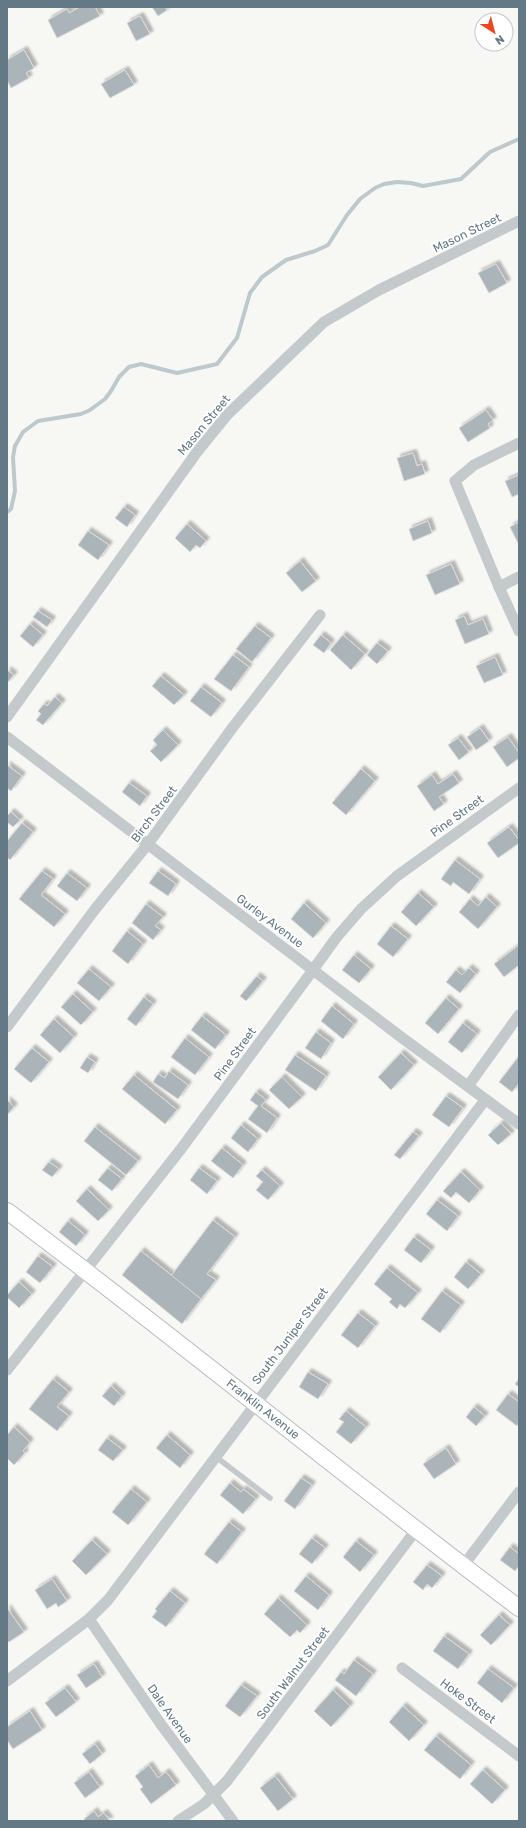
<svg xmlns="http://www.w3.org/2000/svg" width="526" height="1828" viewBox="0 0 526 1828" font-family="Rubik,sans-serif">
  <defs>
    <filter id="shadow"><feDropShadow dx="3.5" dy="-3.5" stdDeviation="1" flood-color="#0004"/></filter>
  </defs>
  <rect width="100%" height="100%" fill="#f7f7f4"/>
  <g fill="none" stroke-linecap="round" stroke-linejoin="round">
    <!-- stream -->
    <polyline stroke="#bdc9cd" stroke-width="4" points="7,512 11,509 15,491 13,457 15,446 23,432 38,421 81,414 90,410 105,399 111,391 119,377 129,367 141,364 177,373 217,364 237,338 250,293 262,277 286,260 315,251 328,245 347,215 360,199 375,188 384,184 397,182 411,183 423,186 461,179 490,152 519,139"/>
  </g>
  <!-- building -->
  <g fill="#abb4b9" stroke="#d8d8d6" filter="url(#shadow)">
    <polygon points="80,7 95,7 100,16 57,38 48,20 67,9 69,13"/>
    <polygon points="152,7 165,7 167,10 158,16"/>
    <polygon points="140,16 150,34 136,41 127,23"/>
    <polygon points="24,50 34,68 26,73 29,78 11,88 7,80 7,60"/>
    <polygon points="125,70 134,85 110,98 101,84"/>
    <polygon points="496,264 507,283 489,293 478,273"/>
    <polygon points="486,410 493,420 488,424 490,428 468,442 459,428"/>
    <polygon points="413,453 417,466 422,464 425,474 404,481 397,458"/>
    <polygon points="519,475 519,494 512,497 505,481"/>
    <polygon points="124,507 135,515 127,527 115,518"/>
    <polygon points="428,521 432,533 413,541 409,529"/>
    <polygon points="519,522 519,543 518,543 510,527"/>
    <polygon points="187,524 206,541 200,548 196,545 190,552 175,538"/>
    <polygon points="88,531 109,545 98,560 78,545"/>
    <polygon points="300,561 316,581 302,592 286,573"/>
    <polygon points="451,564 460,584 435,595 426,575"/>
    <polygon points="38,611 52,620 47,627 33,617"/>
    <polygon points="464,616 468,625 483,619 489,634 465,644 455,620"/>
    <polygon points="30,624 43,635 33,647 20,636"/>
    <polygon points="255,626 271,638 252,662 236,649"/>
    <polygon points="321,635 331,643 324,653 313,645"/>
    <polygon points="343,635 365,654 351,670 330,650"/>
    <polygon points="377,643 388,651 377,664 367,655"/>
    <polygon points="233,655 249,667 231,691 214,679"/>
    <polygon points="495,657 503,675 484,683 476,666"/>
    <polygon points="7,670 14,675 7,683"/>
    <polygon points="161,676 184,695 174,705 152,686"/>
    <polygon points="201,687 222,703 211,717 190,701"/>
    <polygon points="55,697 62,703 43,725 36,720 41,714 38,711 44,704 47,706"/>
    <polygon points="480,728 489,741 476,750 467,737"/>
    <polygon points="163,730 178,745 161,762 150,751 157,745 153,740"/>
    <polygon points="508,737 519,753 519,758 507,767 493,747"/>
    <polygon points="458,738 469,752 459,760 448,745"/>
    <polygon points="7,765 22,776 11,791 7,788"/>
    <polygon points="361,769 375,781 346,815 332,803"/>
    <polygon points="453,774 459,783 439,797 444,804 434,811 417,786 432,775 438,784"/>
    <polygon points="129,783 147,796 140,806 122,792"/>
    <polygon points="11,812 20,820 13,827 7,822 7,816"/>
    <polygon points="22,823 33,832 10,860 7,857 7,841"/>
    <polygon points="509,827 519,840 519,843 498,858 487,843"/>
    <polygon points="455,860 480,879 469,894 453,882 451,886 441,879"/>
    <polygon points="42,871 53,879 41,895 65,914 54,927 19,899"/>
    <polygon points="158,871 176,884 168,896 149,883"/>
    <polygon points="67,873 87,888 77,901 57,886"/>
    <polygon points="418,893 434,907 416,926 401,912"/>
    <polygon points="486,897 497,907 478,929 459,912 470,899 478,906"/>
    <polygon points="304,903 326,923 313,938 291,919"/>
    <polygon points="146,904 163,917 155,926 161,930 153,940 132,923"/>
    <polygon points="391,926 408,939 393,957 377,944"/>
    <polygon points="127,931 143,944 128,964 112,951"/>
    <polygon points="519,945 519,965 504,977 494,964"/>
    <polygon points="354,955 371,969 359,983 342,970"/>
    <polygon points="469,968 476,974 460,993 446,982 456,970 462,975"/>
    <polygon points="89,969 111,987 99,1001 77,983"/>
    <polygon points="257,976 263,981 246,1001 240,996"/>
    <polygon points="73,994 93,1012 81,1025 61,1007"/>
    <polygon points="144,997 153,1004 136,1026 127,1019"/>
    <polygon points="446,998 459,1009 438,1034 425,1023"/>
    <polygon points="332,1006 354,1024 343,1039 321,1021"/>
    <polygon points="202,1016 226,1035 215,1049 191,1030"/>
    <polygon points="54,1019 74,1037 60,1053 40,1035"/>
    <polygon points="463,1023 477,1034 462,1053 448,1042"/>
    <polygon points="316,1032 331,1043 321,1059 305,1048"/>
    <polygon points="185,1038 209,1057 195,1075 171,1057"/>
    <polygon points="32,1048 49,1062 31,1083 14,1069"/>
    <polygon points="401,1053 414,1065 391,1090 378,1077"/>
    <polygon points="295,1055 326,1076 316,1091 285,1070"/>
    <polygon points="519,1056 519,1083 512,1092 499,1082"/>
    <polygon points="87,1057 95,1062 88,1073 80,1068"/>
    <polygon points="169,1071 188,1085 178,1099 153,1082 158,1074 165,1078"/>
    <polygon points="134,1075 177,1110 165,1124 122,1089"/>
    <polygon points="282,1077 302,1097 289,1109 269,1090"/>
    <polygon points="256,1092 266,1100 261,1106 277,1118 267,1133 248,1119 258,1106 250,1100"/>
    <polygon points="446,1096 463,1108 449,1127 432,1115"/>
    <polygon points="7,1100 14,1107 7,1115"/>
    <polygon points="501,1123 511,1134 498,1145 488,1135"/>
    <polygon points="241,1125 258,1139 248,1152 231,1138"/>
    <polygon points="95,1127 138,1161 126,1175 84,1141"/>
    <polygon points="413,1132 419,1136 400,1159 394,1155"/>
    <polygon points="222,1148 243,1165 233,1178 211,1161"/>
    <polygon points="49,1162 59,1169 52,1177 42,1170"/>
    <polygon points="108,1168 122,1179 112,1191 98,1180"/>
    <polygon points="199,1168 217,1181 207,1194 190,1180"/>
    <polygon points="262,1170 280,1186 268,1200 256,1190 263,1182 256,1176"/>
    <polygon points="461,1172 480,1190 469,1203 456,1192 451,1198 443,1191"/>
    <polygon points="87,1189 109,1210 98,1221 76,1201"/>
    <polygon points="437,1200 458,1216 447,1231 426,1214"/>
    <polygon points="213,1220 235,1237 207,1274 216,1280 201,1299 171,1276"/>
    <polygon points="68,1221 85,1235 76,1246 59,1232"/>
    <polygon points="414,1237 431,1250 421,1263 404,1250"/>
    <polygon points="141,1251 201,1299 182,1324 122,1275"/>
    <polygon points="38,1256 53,1267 40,1283 26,1272"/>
    <polygon points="466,1262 481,1274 468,1289 454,1277"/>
    <polygon points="387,1268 418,1293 405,1308 400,1304 397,1309 389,1302 392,1299 374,1284"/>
    <polygon points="19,1282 32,1294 19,1308 7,1297 7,1295"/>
    <polygon points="442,1291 461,1305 440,1333 421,1319"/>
    <polygon points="358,1313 375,1326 358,1348 341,1335"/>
    <polygon points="308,1372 328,1384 318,1399 299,1387"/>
    <polygon points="53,1379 69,1392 57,1407 69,1416 57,1431 29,1409"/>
    <polygon points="519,1379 519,1387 515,1384"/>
    <polygon points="111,1386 122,1396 114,1406 102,1396"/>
    <polygon points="508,1394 519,1402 519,1423 517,1426 496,1410"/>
    <polygon points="474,1407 485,1416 476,1426 466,1417"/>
    <polygon points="346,1411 366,1427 351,1444 336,1432 344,1422 339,1419"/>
    <polygon points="14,1427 30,1442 23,1451 25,1453 14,1465 7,1458 7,1435"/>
    <polygon points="167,1435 190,1455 180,1468 156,1448"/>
    <polygon points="107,1438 123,1450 113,1461 98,1450"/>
    <polygon points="446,1448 456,1464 434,1479 423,1464"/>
    <polygon points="301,1478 312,1485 295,1509 284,1501"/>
    <polygon points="230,1483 241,1492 243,1489 256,1499 243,1514 220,1495"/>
    <polygon points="131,1489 147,1502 128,1525 112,1512"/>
    <polygon points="229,1522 242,1532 217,1564 204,1554"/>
    <polygon points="312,1538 325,1548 312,1564 299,1554"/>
    <polygon points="92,1540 107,1554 86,1575 72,1561"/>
    <polygon points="356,1541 374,1555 360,1572 343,1557"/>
    <polygon points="510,1547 519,1554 519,1566 515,1571 500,1560"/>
    <polygon points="427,1565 442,1576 432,1588 427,1584 423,1590 413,1582"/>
    <polygon points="306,1576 329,1595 318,1610 294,1591"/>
    <polygon points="52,1579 67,1601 58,1607 56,1603 47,1609 35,1590"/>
    <polygon points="170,1591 185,1603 166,1627 152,1617 157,1611 155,1609"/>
    <polygon points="278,1598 307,1625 300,1633 297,1630 290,1637 264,1614"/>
    <polygon points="7,1608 24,1632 9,1642 7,1640"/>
    <polygon points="499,1615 510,1625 491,1645 480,1635"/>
    <polygon points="444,1636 469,1654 458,1669 433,1651"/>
    <polygon points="354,1660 373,1674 356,1696 335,1680 341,1672 344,1674"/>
    <polygon points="94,1664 102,1677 86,1688 77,1675"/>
    <polygon points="488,1669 514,1688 502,1703 477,1683"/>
    <polygon points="241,1685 257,1696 240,1717 225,1706"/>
    <polygon points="65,1688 76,1702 56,1717 45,1703"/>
    <polygon points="333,1690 350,1706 331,1727 314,1711"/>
    <polygon points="403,1706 424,1725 409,1741 389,1722"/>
    <polygon points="30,1711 42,1730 13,1749 7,1740 7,1727"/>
    <polygon points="436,1736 471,1765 460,1779 424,1750"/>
    <polygon points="95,1744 102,1754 90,1764 82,1754"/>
    <polygon points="149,1765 158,1778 166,1772 176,1785 151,1804 140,1789 143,1787 135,1776"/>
    <polygon points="483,1770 505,1790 492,1804 470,1784"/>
    <polygon points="89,1772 100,1787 85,1798 74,1783"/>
    <polygon points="275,1776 293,1799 278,1811 260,1788"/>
    <polygon points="94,1811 98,1817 104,1813 110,1821 85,1821 84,1819"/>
  </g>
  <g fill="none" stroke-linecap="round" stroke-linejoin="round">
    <!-- secondary casing -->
    <g stroke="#b6bcc0" stroke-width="18">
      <path id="secondary" d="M7 1211C180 1341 346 1478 519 1608"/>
    </g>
    <!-- lane -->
    <polyline stroke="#c4c9cb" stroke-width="5.5" points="216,1457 270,1498"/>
    <!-- street -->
    <g stroke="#c4c9cb" stroke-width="11">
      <polyline points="519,443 474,465 455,481 499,587 519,631"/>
      <polyline points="499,587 519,577"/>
      <polyline points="7,717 197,452 227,415 324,322 379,290 519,221"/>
      <polyline points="7,737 401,1037 519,1124"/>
      <polyline points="7,1027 96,908 148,844 233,727 320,615"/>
      <polyline points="468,1086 519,1015"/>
      <polyline points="7,1370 181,1149 313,970 336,938 361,909 397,876 519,788"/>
      <polyline points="463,1566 519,1492"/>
      <polyline points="89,1619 160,1723 233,1821"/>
      <polyline points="402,1668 519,1756"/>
      <polyline points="7,1681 89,1619 108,1600 485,1100"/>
      <polyline points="178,1821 204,1804 227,1781 416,1530"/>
    </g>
    <!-- secondary -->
    <use href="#secondary" stroke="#fff" stroke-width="16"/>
  </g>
  <g text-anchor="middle" stroke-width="4" stroke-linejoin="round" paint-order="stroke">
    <!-- street labels -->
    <g font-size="12" fill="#647986" stroke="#fff">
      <text transform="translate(467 233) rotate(-26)" y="4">Mason Street</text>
      <text transform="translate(204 425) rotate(-50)" y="4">Mason Street</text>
      <text transform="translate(154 814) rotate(-53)" y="4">Birch Street</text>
      <text transform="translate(457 816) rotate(-36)" y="4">Pine Street</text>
      <text transform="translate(270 921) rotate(37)" y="4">Gurley Avenue</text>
      <text transform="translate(235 1054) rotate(-54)" y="4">Pine Street</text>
      <text transform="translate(290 1336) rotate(-53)" y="4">South Juniper Street</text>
      <text transform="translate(263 1409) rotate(38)" y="4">Franklin Avenue</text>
      <text transform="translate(293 1673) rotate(-53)" y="4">South Walnut Street</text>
      <text transform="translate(468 1701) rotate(37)" y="4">Hoke Street</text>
      <text transform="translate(170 1714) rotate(55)" y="4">Dale Avenue</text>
    </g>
  </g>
  <!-- border -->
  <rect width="526" height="1828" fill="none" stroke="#647986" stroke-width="16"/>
  <!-- north arrow -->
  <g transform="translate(494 32) rotate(144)"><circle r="19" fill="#ffffff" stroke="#c1c9cf"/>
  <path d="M0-3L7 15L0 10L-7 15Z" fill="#eb461f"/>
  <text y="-6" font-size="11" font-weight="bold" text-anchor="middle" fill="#647986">N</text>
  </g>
</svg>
